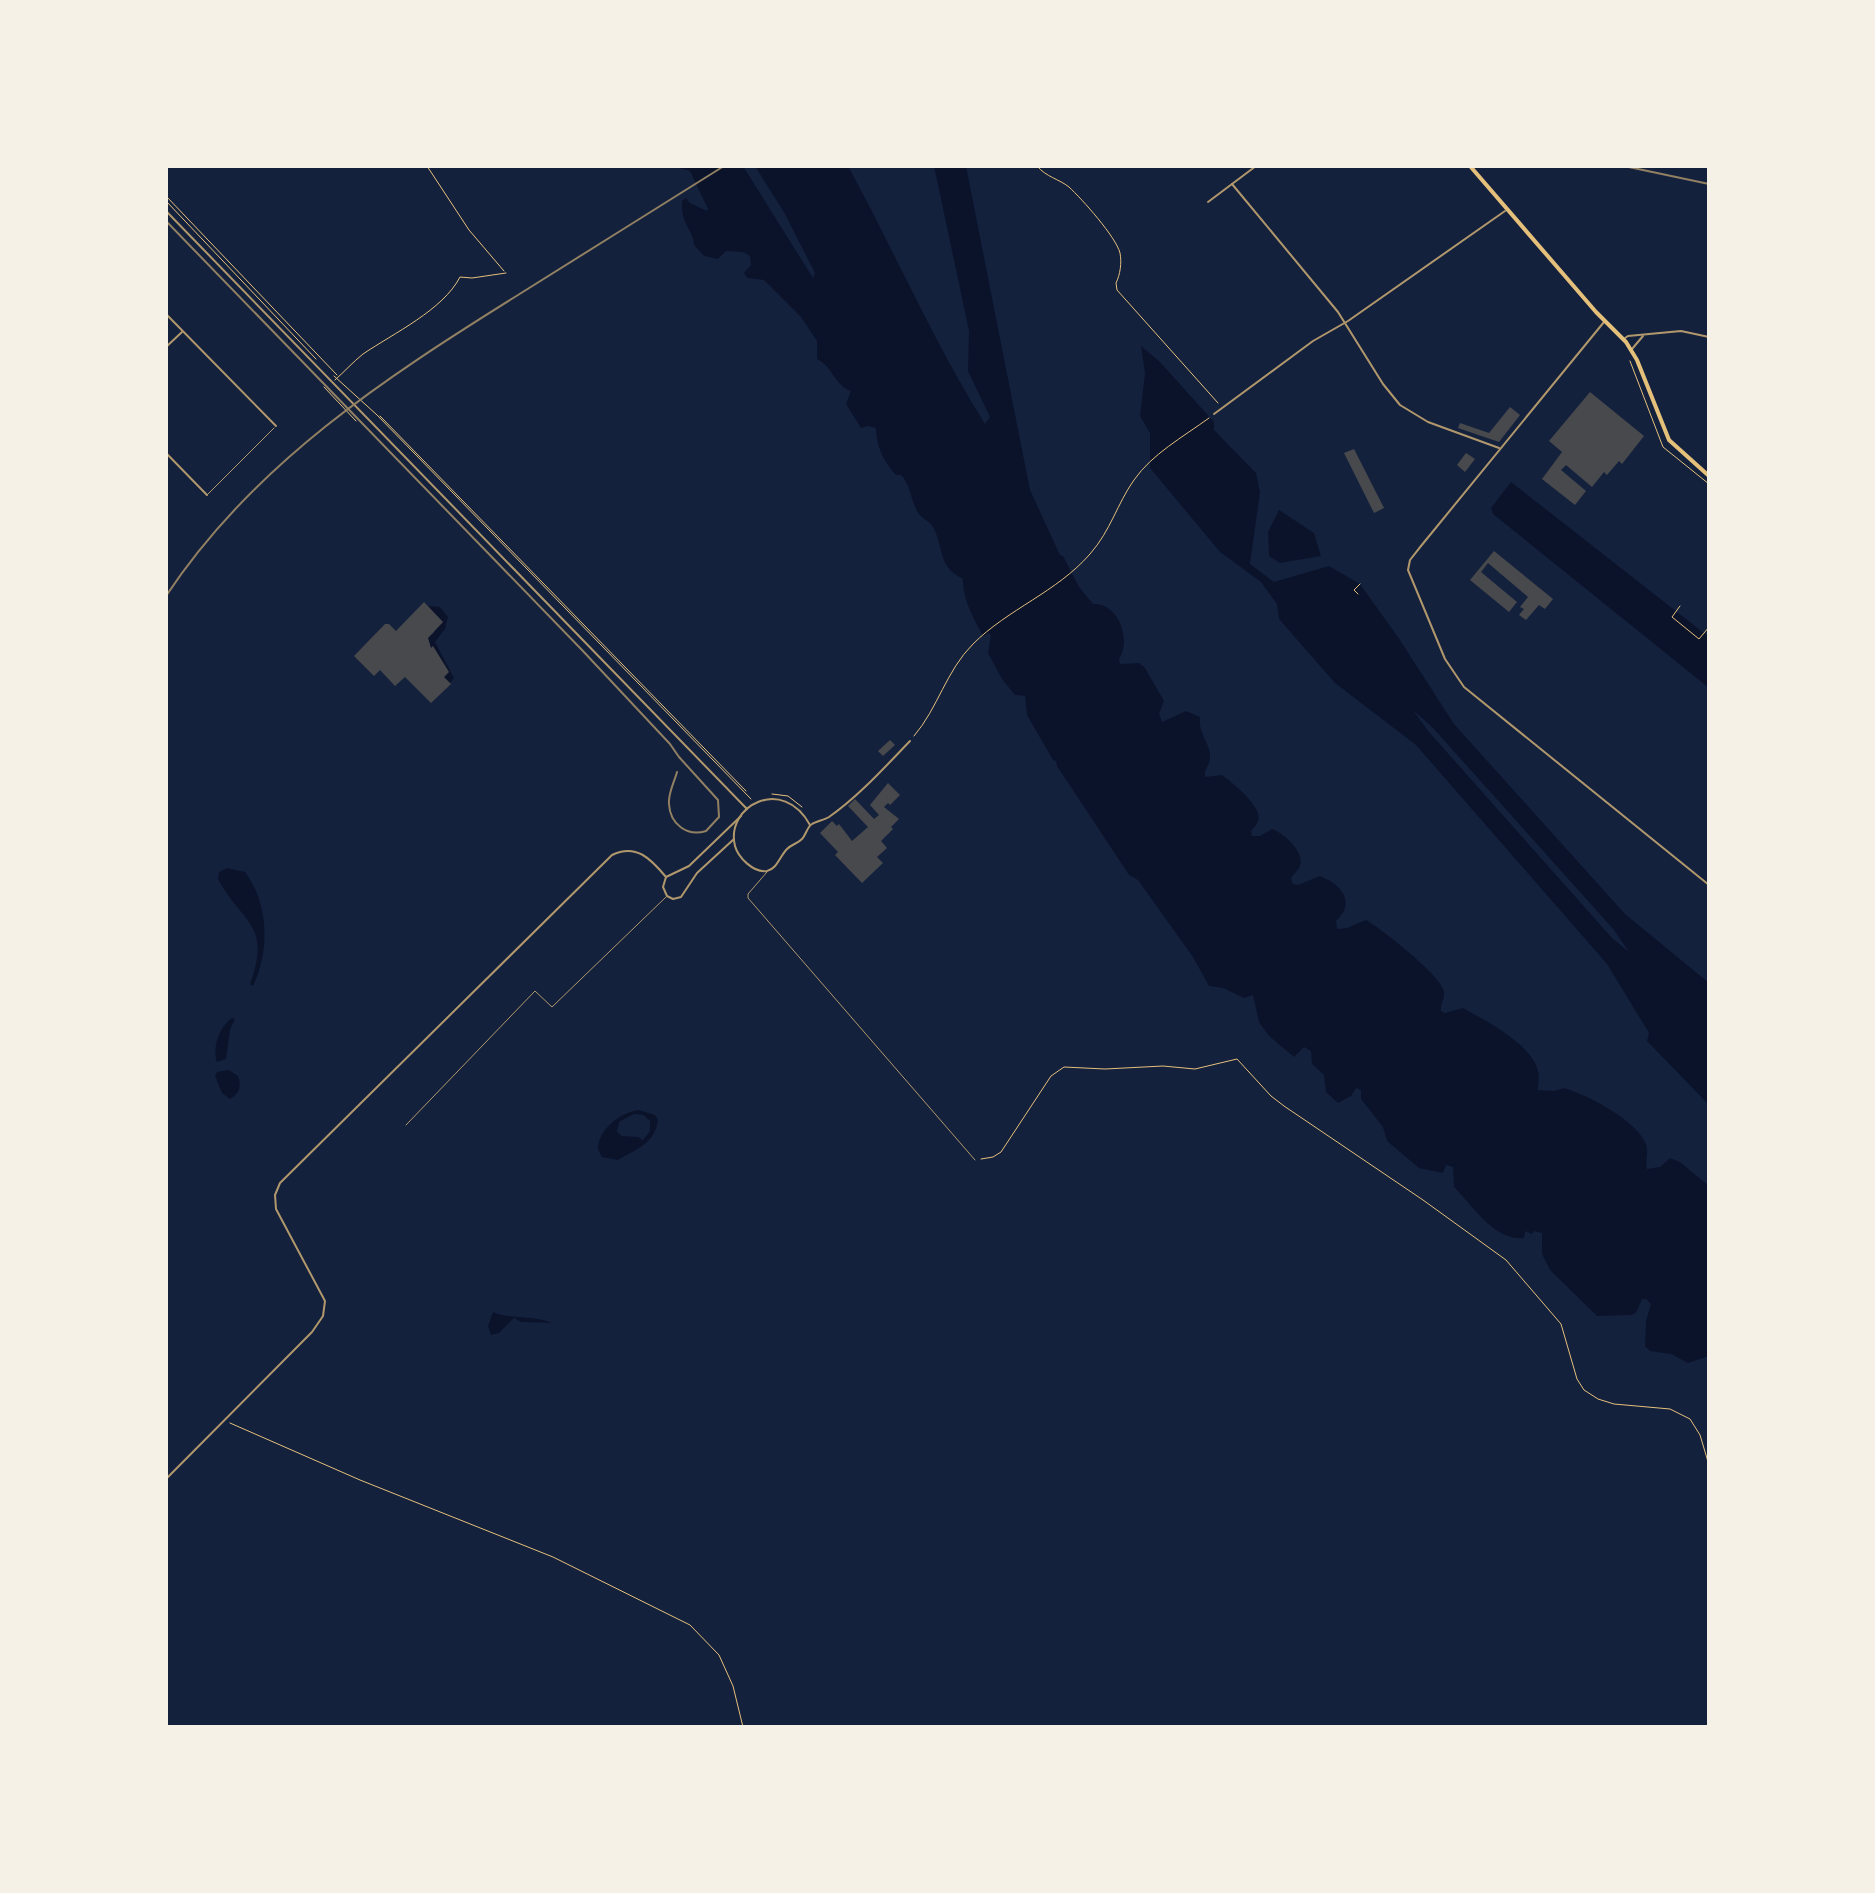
<svg xmlns="http://www.w3.org/2000/svg" width="1875" height="1893" viewBox="0 0 1875 1893" font-family="Ubuntu,sans-serif">
  <rect width="100%" height="100%" fill="#14213d"/>
  <!-- water -->
  <g fill="#0b132b" fill-rule="evenodd">
    <path d="M671 166H743L813 278 815 273 785 214 755 166H848C895 252 933 341 985 424L990 417 968 371 969 331 934 166H966L1030 490 1060 555 1063 556 1079 587 1093 604C1118 602 1132 640 1119 659L1120 664 1139 663 1145 668 1164 701 1159 714 1162 722 1186 711 1200 717C1198 736 1211 742 1210 758 1209 767 1204 769 1205 777L1222 775C1232 782 1264 808 1258 821 1257 825 1253 828 1251 831L1252 836H1260L1272 829C1284 833 1305 852 1300 866 1299 869 1293 875 1291 878L1293 884 1298 885 1320 876C1342 885 1356 902 1336 921L1337 929 1347 928 1366 920C1382 929 1443 977 1444 992 1445 999 1440 1004 1441 1011L1445 1013 1463 1008C1486 1021 1532 1044 1538 1071 1540 1077 1538 1083 1538 1090L1554 1091 1564 1088C1588 1095 1636 1120 1646 1144 1649 1153 1645 1160 1647 1169L1660 1167 1670 1158 1680 1162 1709 1186V1356L1688 1363 1671 1354 1650 1351 1645 1346 1646 1321 1651 1304 1646 1299H1642L1636 1313 1631 1315 1597 1316 1550 1270 1542 1254V1233L1534 1231 1532 1234 1525 1231 1524 1238C1495 1242 1473 1206 1454 1187L1453 1167 1446 1165 1443 1173 1419 1168 1387 1141 1383 1127 1361 1099V1090L1356 1088 1351 1096 1338 1103 1326 1092 1324 1075 1312 1064 1311 1051 1304 1047 1294 1057 1269 1036 1259 1022 1253 995 1244 998 1223 988 1209 986 1193 957 1138 880 1129 875 1057 766 1056 761 1053 760 1027 715 1025 696 1015 695 1002 679 988 653 991 635 989 633 983 636C974 619 962 599 963 579 937 566 945 550 933 527 928 519 919 518 916 509 911 498 909 483 901 475H896C883 461 876 445 876 428L867 426 861 428 846 404 851 391C834 385 833 367 817 359V341L801 317 764 280 747 278 744 273 751 265 750 256 743 252 726 251 718 259 704 256 694 245C694 231 680 223 682 201L686 198 690 203 707 211 708 209 690 171Z"/>
    <path d="M1141 346 1160 362 1214 422V430L1256 473 1260 492 1250 564 1274 582 1329 566 1360 584 1400 640 1454 724 1625 914 1709 983V1105L1647 1041 1649 1033 1607 964 1416 745 1335 683 1279 619 1277 604 1261 582 1220 552 1150 468V433L1140 416 1145 373ZM1413 710 1433 728 1614 930 1629 952 1612 938 1429 732Z"/>
    <polygon points="1511,482 1709,637 1709,688 1493,514 1491,508"/>
    <polygon points="1279,510 1314,533 1321,556 1280,563 1269,556 1268,532"/>
    <polygon points="428,606 440,607 448,617 445,629 435,642 454,678 450,683 444,677 429,644 428,638 434,633"/>
    <path d="M227 868 245 872C269 904 270 951 253 986L250 984C272 923 242 924 218 879L219 872Z"/>
    <path d="M232 1018 235 1019 230 1030 226 1059 217 1062C212 1048 219 1027 232 1018Z"/>
    <path d="M229 1070 238 1076C242 1086 239 1094 230 1099L222 1093 215 1076 217 1072Z"/>
    <path d="M639 1110 655 1115 658 1120C655 1144 636 1149 618 1160L602 1157 598 1149C598 1130 620 1112 639 1110ZM634 1114 643 1115 650 1121V1131L643 1140 638 1137 622 1136 617 1132 619 1122Z"/>
    <path d="M493 1312C506 1319 535 1315 552 1323L521 1322 514 1318 499 1333 491 1335 488 1326Z"/>
  </g>
  <!-- building -->
  <g fill="#48494c">
    <polygon points="1590,392 1644,436 1622,464 1619,461 1607,475 1604,472 1592,487 1566,465 1561,470 1586,491 1575,505 1542,479 1562,452 1549,441"/>
    <polygon points="1510,407 1520,415 1499,442 1458,428 1460,423 1489,433"/>
    <polygon points="1354,449 1384,508 1374,513 1344,453"/>
    <polygon points="1466,453 1475,459 1465,472 1457,465"/>
    <polygon points="1494,551 1553,599 1545,609 1539,605 1526,620 1519,615 1524,609 1520,607 1528,597 1488,563 1481,572 1517,602 1509,612 1470,580"/>
    <polygon points="424,602 443,622 428,638 431,648 433,646 449,672 444,677 451,684 431,703 405,677 395,686 380,670 374,676 354,656 385,624 389,624 396,631"/>
    <polygon points="890,740 895,745 883,756 878,751"/>
    <polygon points="888,783 900,795 890,805 888,803 884,807 899,819 891,827 893,829 881,841 887,848 877,857 883,863 862,883 835,855 838,852 820,833 832,821 837,826 839,824 852,841 868,827 848,806 855,799 874,819 879,815 870,805"/>
  </g>
  <g fill="none" stroke-linecap="round" stroke-linejoin="round">
    <!-- path -->
    <g stroke="#e5c07b" stroke-width="1">
      <polyline points="427,166 469,230 504,271"/>
      <path d="M1037 166C1046 177 1059 179 1069 187 1082 199 1116 237 1120 253 1122 263 1120 275 1116 283L1117 290 1218 403"/>
      <polyline points="166,196 337,375"/>
      <polyline points="166,201 316,359"/>
      <polyline points="1630,361 1663,447 1709,484"/>
      <polyline points="334,376 377,415 751,799"/>
      <path d="M335 380C345 371 353 362 363 354 394 333 443 310 460 277L472 278 506 273"/>
      <polyline points="324,387 356,421"/>
      <polyline points="380,416 746,791"/>
      <polyline points="1358,594 1354,590 1360,584"/>
      <polyline points="1680,606 1672,617 1699,639 1709,627"/>
      <path d="M914 736C938 708 946 671 973 644 1008 609 1057 592 1090 554 1111 530 1117 504 1134 480 1152 454 1183 437 1209 418"/>
      <polyline points="772,794 788,796 802,807"/>
      <polyline points="981,1159 993,1157 1001,1152 1051,1076 1064,1067 1105,1069 1163,1066 1195,1069 1237,1059 1271,1096 1284,1106 1423,1200 1506,1260 1561,1324 1577,1379 1584,1390 1598,1399 1614,1404 1670,1409 1690,1419 1700,1435 1709,1465"/>
      <polyline points="230,1423 360,1480 553,1557 690,1625 719,1655 733,1686 743,1727"/>
    </g>
    <!-- service -->
    <g stroke="#b1986c" stroke-width="1">
      <polyline points="207,495 274,428"/>
      <polyline points="767,872 748,894 748,898 975,1160"/>
      <polyline points="406,1125 535,991 552,1007 666,897"/>
    </g>
    <!-- minor -->
    <g stroke="#b1986c" stroke-width="2">
      <polyline points="1232,184 1338,312 1383,384 1400,405 1428,422 1499,448"/>
      <polyline points="1208,202 1256,166"/>
      <polyline points="166,211 747,809"/>
      <polyline points="166,314 276,426"/>
      <polyline points="1604,322 1421,546 1410,560 1408,570 1445,659 1464,687 1709,885"/>
      <polyline points="1625,338 1628,336 1681,331 1709,337"/>
      <polyline points="166,347 182,332"/>
      <polyline points="1632,349 1643,336"/>
      <polyline points="1214,414 1313,341 1348,321 1505,211"/>
      <polyline points="166,453 207,495"/>
      <path d="M810 825C783 775 725 806 735 846 738 857 753 873 767 871 777 869 780 856 787 849 792 844 797 844 802 839 806 835 807 827 812 824 817 821 824 820 829 817 858 797 885 767 910 741"/>
      <polyline points="734,839 697,873 681,897 673,899 667,896 663,887 666,877 689,866 741,816"/>
      <path d="M166 1479 312 1332 323 1316 325 1301 276 1209 275 1195 280 1183 612 855C636 843 651 859 666 877"/>
    </g>
    <!-- secondary -->
    <polyline stroke="#e5c07b" stroke-width="4" points="1470,166 1596,312 1626,342 1637,360 1669,440 1709,476"/>
    <!-- tram -->
    <path stroke="#918062" stroke-width="2" d="M166 221 582 650 670 744 679 757 718 800 719 817 706 831C687 837 670 824 669 804 668 793 674 783 677 772"/>
    <!-- rail -->
    <g stroke="#918062" stroke-width="2">
      <polyline points="1624,166 1709,184"/>
      <path d="M166 596C254 463 385 378 518 295 587 252 655 209 724 166"/>
    </g>
  </g>
  <!-- border -->
  <rect width="1875" height="1893" fill="none" stroke="#f6f1e7" stroke-width="336"/>
</svg>
